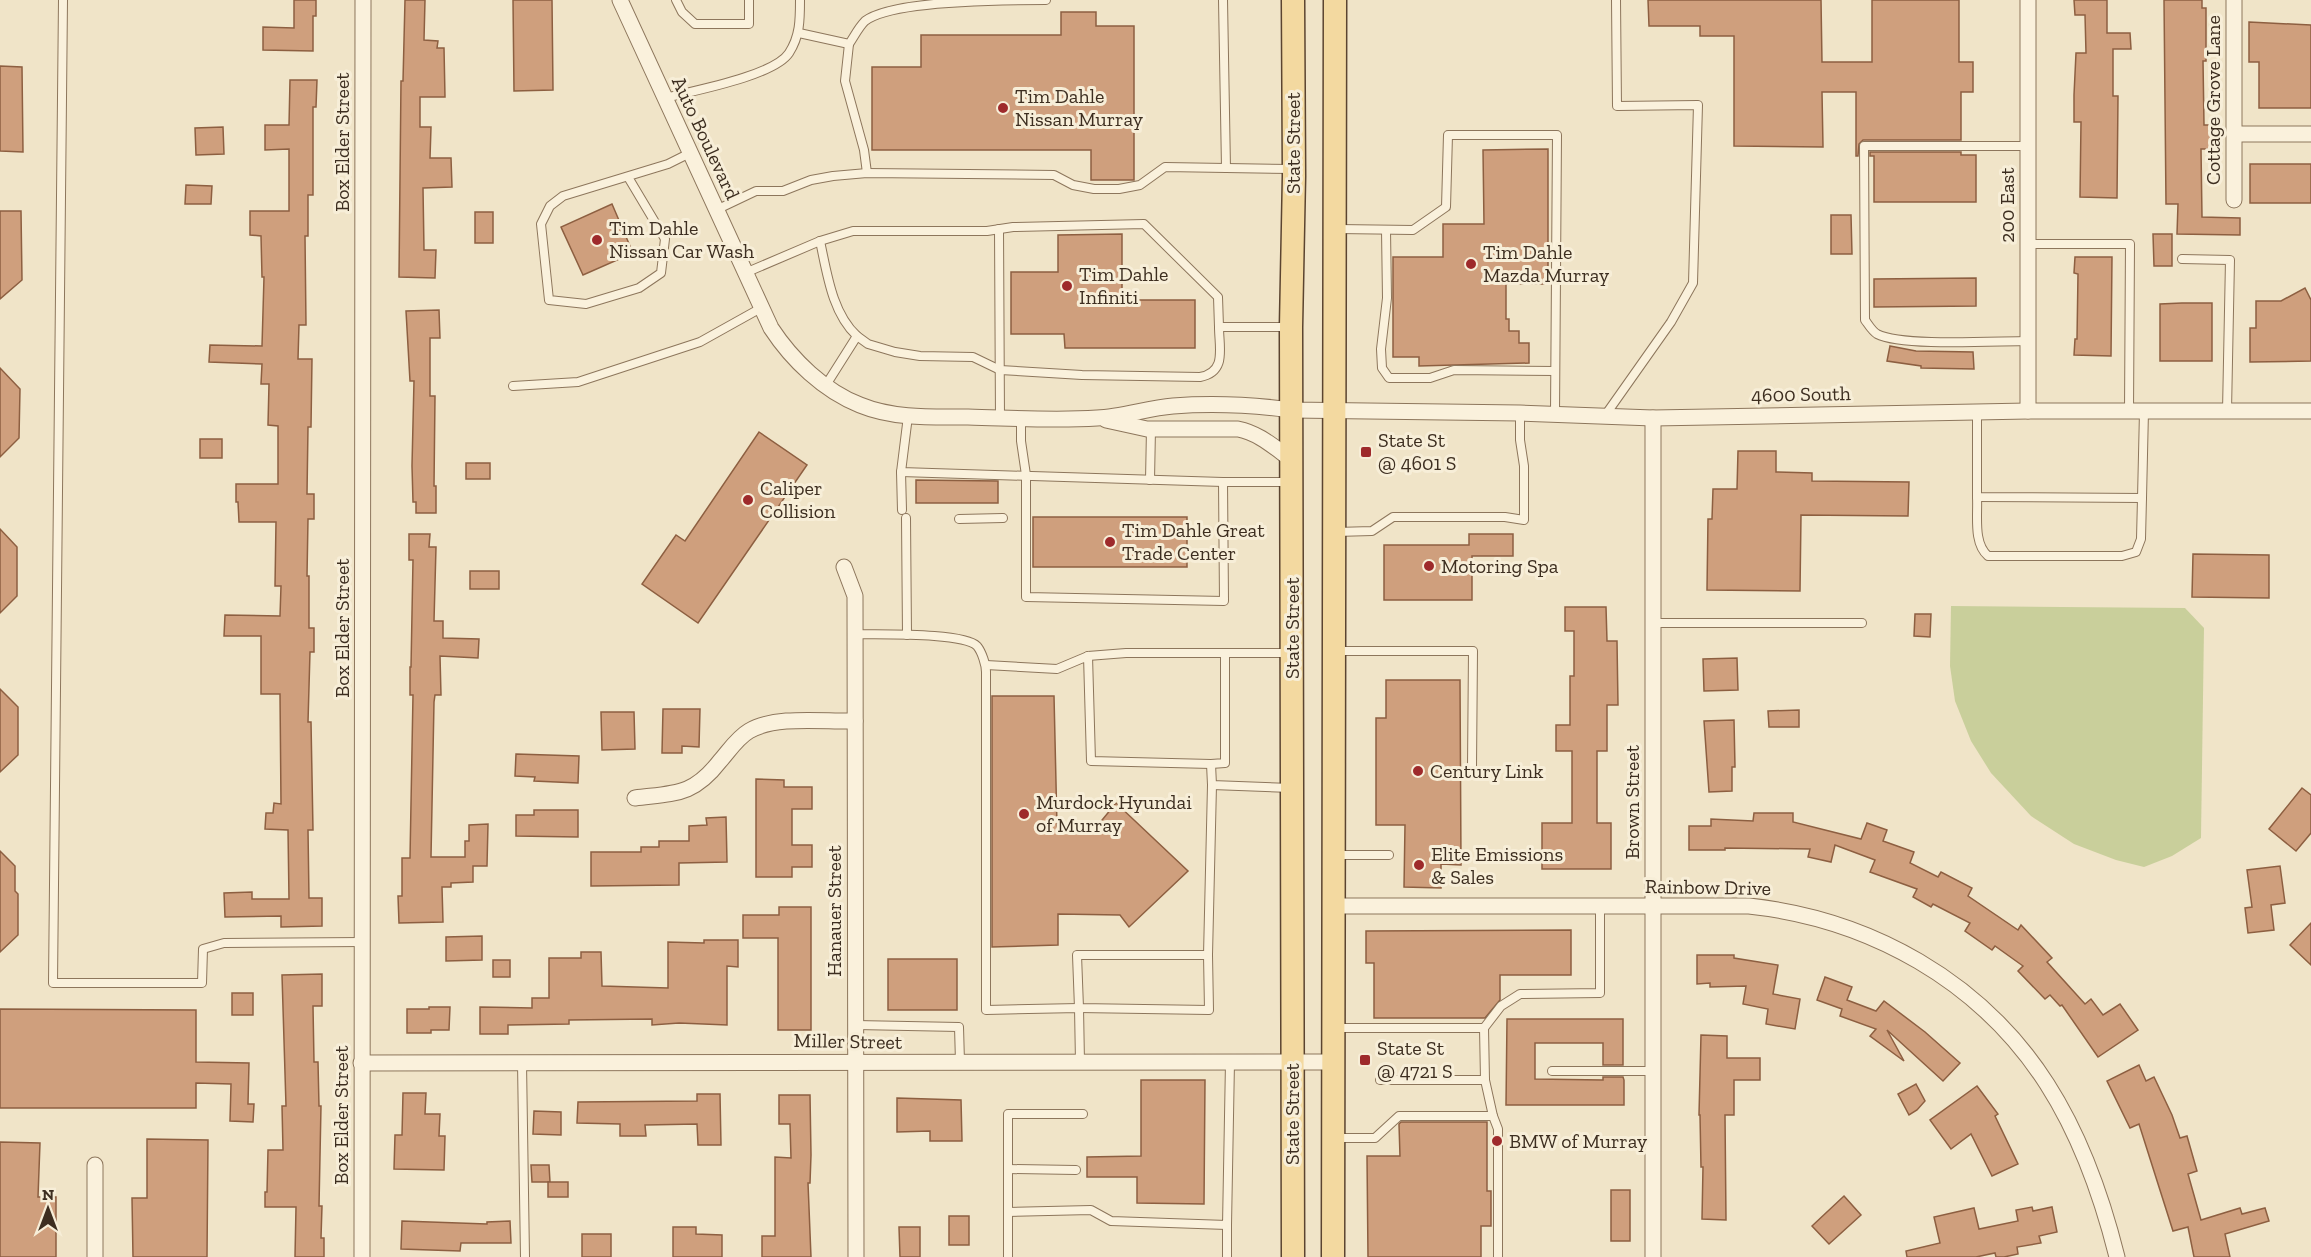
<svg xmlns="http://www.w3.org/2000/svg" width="2311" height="1257" viewBox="0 0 2311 1257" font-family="'Zilla Slab',serif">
  <rect width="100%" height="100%" fill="#f0e4c8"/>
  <!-- green -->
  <polygon fill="#c9cf9b" points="1951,606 2185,608 2204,628 2201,838 2172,856 2144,867 2116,860 2074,844 2031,816 1991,773 1971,741 1955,701 1950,666"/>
  <!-- building -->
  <g fill="#cf9f7d" stroke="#8d5f41" stroke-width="1.5">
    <polygon points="294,0 316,0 316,16 313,16 313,51 263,50 263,27 294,28"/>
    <polygon points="405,0 425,0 424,40 438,41 437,48 444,48 445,97 420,97 420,127 431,127 430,158 451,158 452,187 423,188 424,250 436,250 435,278 399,277 401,81 403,81"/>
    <polygon points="513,0 552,0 553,90 514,91"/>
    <polygon points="1648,0 1821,0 1822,62 1872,62 1872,0 1959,0 1959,62 1973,62 1973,92 1961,92 1961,140 1863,140 1859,144 1858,156 1856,156 1856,92 1822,92 1823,147 1734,146 1734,36 1700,36 1700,26 1649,26"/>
    <polygon points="2074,0 2107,0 2107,33 2130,33 2131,49 2113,49 2113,96 2118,96 2117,198 2080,197 2081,122 2074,122 2074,95 2076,53 2086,53 2085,15 2075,15"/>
    <polygon points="2164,0 2202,0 2202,8 2206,8 2206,61 2203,61 2204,125 2210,125 2210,149 2201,149 2202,217 2240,218 2240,235 2177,234 2178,204 2166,204"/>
    <polygon points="1061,12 1096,12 1096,26 1134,26 1134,180 1091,180 1091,150 872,150 872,67 921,67 921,35 1061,35"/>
    <polygon points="2249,22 2311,25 2311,108 2259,108 2259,62 2249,62"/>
    <polygon points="0,66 22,67 23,152 0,151"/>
    <polygon points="290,80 317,80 316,107 313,107 313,195 308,195 308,236 305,236 306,325 299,325 298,359 312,359 311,427 308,427 307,494 314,494 314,519 308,519 307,576 309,576 309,628 314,628 314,652 310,652 308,722 311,722 313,830 308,830 309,898 322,898 322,926 281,927 281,916 225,917 224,893 252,892 252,899 289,899 288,830 265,829 266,813 273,813 274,803 281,804 280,694 261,694 261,636 224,636 225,615 280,616 281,586 275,586 276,522 239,522 238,502 236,502 236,484 278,484 278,426 268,425 269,384 261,384 262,364 209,362 210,345 262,346 264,277 262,277 261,236 250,235 250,211 289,211 289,149 265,150 265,125 289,125"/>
    <polygon points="223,127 224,154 196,155 195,128"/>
    <polygon points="1548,149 1548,284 1506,284 1506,319 1509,319 1509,331 1519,331 1519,343 1529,343 1529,363 1419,366 1419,357 1393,357 1393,257 1443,257 1443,224 1484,224 1483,150"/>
    <polygon points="1870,152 1961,152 1961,155 1976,155 1976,202 1874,202 1874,156 1870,156"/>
    <rect x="2250" y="164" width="61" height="39"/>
    <polygon points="186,185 212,186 211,204 185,204"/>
    <polygon points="612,204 633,253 583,275 561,227"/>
    <polygon points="0,211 21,211 22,280 0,299"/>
    <rect x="475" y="212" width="18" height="31"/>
    <polygon points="1831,215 1851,215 1852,254 1831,254"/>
    <polygon points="1122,234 1122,300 1195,300 1195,348 1065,348 1064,334 1011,334 1011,272 1058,272 1058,235"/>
    <polygon points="2153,234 2172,234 2172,266 2154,266"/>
    <polygon points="2075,257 2112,257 2111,356 2074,355 2075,339 2077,339 2078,274 2074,273"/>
    <polygon points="1976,278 1976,306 1874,307 1874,279"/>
    <polygon points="2305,288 2311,300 2311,361 2250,362 2250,328 2256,328 2256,301 2281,301"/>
    <polygon points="2182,303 2212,303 2212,361 2160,361 2160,304"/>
    <polygon points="439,310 440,338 430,338 430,396 435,396 434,486 436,486 436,513 416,513 416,502 413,502 412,466 414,381 410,381 406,311"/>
    <polygon points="1890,346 1916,351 1973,352 1974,369 1921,368 1921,366 1887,361"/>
    <polygon points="0,368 20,389 19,438 0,457"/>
    <polygon points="759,432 807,465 698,623 642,584 676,535 685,541"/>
    <rect x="200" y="439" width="22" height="19"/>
    <polygon points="1738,451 1776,451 1776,472 1812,473 1812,481 1909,482 1908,516 1801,515 1800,591 1707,590 1708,519 1712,519 1713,489 1737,489"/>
    <rect x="466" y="463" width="24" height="16"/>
    <polygon points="916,480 998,481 998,503 916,503"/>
    <rect x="1033" y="517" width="154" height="50"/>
    <polygon points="0,529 17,547 17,596 0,613"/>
    <polygon points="409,534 430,534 429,547 436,547 434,621 443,621 443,638 479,639 478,658 440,656 441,695 435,695 434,702 431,857 465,857 465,841 469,841 469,825 488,824 487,866 473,866 473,882 451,883 451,887 442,887 443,922 399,923 398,896 402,896 402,858 410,858 413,695 410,695 410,667 411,667 413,560 409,560"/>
    <polygon points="1469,534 1513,534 1513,556 1472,556 1472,600 1384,600 1384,545 1469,545"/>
    <polygon points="2193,554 2269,555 2269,598 2192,597"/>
    <rect x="470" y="571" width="29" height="18"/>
    <polygon points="1565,607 1606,607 1607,641 1617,641 1618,705 1607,705 1607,751 1597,751 1597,823 1611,823 1611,869 1542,869 1542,823 1572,823 1572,751 1556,751 1556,725 1570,725 1570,676 1574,676 1574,631 1565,631"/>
    <polygon points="1915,614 1931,614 1930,637 1914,636"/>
    <polygon points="1737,658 1738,690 1704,691 1703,659"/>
    <polygon points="1386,680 1460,680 1461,865 1441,864 1441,888 1404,887 1405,825 1376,825 1376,718 1386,718"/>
    <polygon points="0,689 18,707 18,755 0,772"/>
    <polygon points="992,696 1054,696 1057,826 1098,825 1116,803 1188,871 1129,927 1120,915 1058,914 1058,945 992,947"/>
    <polygon points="663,709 700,709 699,747 682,746 682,753 662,753"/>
    <polygon points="1799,710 1799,727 1769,727 1768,711"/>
    <polygon points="601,712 634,712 635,749 602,750"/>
    <polygon points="1734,720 1735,767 1732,767 1732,791 1709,792 1704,721"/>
    <polygon points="516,754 579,756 578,783 534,781 535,777 515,776"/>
    <polygon points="756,779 784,780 784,787 812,787 812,809 792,809 792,845 812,845 812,867 792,867 792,877 756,877"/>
    <polygon points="2302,788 2311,795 2311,833 2296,851 2269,829"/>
    <polygon points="534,810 578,810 578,837 516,836 516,815 534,815"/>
    <polygon points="1754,813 1793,813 1793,822 1861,839 1867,823 1887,830 1883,841 1914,852 1910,863 1938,877 1941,872 1972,888 1968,896 2018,930 2021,925 2052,958 2047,962 2085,1004 2091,999 2103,1015 2120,1004 2138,1030 2098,1057 2062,1005 2060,1006 2050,995 2045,999 2018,971 2023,966 1995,946 1992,950 1965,931 1970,923 1933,904 1931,907 1913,897 1917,889 1870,872 1875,860 1835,845 1831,862 1808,857 1810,849 1725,848 1725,850 1689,850 1689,826 1711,826 1711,819 1753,821"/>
    <polygon points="726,817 727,862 679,863 679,885 591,886 591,852 641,852 641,847 659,847 659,841 689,841 689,826 707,825 706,818"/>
    <polygon points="0,851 15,866 15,891 18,894 18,935 0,952"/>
    <polygon points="2280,866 2285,903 2271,905 2274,930 2248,933 2245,908 2252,907 2247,870"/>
    <polygon points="779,907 811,907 811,1030 778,1030 778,938 743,938 743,915 779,915"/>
    <polygon points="2311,923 2311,965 2290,945"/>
    <polygon points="1571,930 1571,975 1500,975 1500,1000 1485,1018 1374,1018 1374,963 1366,963 1366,931"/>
    <polygon points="482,936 482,960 446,961 446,937"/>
    <polygon points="704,940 738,940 738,967 727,966 727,1025 679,1023 652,1025 652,1019 569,1020 569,1024 508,1025 508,1034 480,1034 480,1007 532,1008 532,998 549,998 549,958 581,958 581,952 601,952 602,986 668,988 668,942 704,943"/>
    <polygon points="1697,955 1734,955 1734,958 1778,965 1773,994 1800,999 1795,1029 1766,1024 1768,1009 1743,1004 1746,986 1710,987 1710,983 1697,984"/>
    <rect x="888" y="959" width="69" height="51"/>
    <rect x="493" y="960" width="17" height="17"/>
    <polygon points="322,974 322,1006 313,1006 314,1062 318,1062 319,1106 321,1106 319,1206 322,1206 321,1238 324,1238 324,1257 295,1257 296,1207 265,1207 265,1192 267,1192 268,1150 283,1150 282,1106 286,1106 282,975"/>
    <polygon points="1825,977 1852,987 1847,1000 1876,1011 1884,1001 1925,1032 1960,1063 1943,1081 1887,1030 1904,1061 1870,1036 1876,1029 1840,1016 1842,1009 1817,1000"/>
    <rect x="232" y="993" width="21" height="22"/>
    <polygon points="429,1007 450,1007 449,1030 431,1030 431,1033 407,1033 407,1009 429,1009"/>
    <polygon points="0,1009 196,1010 196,1062 249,1063 248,1104 254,1104 253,1122 230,1121 231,1084 196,1083 196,1108 0,1108"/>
    <polygon points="1507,1019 1623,1019 1623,1065 1603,1065 1603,1043 1535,1043 1535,1079 1603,1080 1603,1077 1623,1077 1624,1080 1624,1105 1506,1105"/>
    <polygon points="1701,1035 1727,1036 1727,1058 1760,1058 1760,1080 1734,1080 1734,1115 1725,1115 1726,1220 1702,1219 1703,1167 1701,1167 1700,1115 1699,1115"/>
    <polygon points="2139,1065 2146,1081 2154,1077 2172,1115 2180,1138 2187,1136 2197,1171 2188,1174 2201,1220 2240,1208 2242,1214 2265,1208 2269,1221 2225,1234 2230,1257 2194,1257 2188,1227 2173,1231 2139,1124 2130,1128 2107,1081"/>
    <polygon points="1141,1080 1205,1080 1204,1204 1137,1203 1137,1177 1087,1177 1087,1157 1141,1156"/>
    <polygon points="1916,1084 1925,1101 1917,1110 1909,1115 1898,1094"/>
    <polygon points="1977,1086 1998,1114 1995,1116 2018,1164 1992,1176 1971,1134 1951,1149 1930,1120"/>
    <polygon points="403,1093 426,1093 425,1114 440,1114 439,1136 445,1136 444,1170 394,1169 395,1135 402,1135"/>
    <polygon points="697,1094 720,1094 721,1145 698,1145 697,1124 645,1125 646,1136 620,1136 620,1124 577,1123 578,1102 697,1101"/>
    <polygon points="779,1095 810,1095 811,1155 810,1183 808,1183 811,1257 762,1257 762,1236 775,1236 775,1157 791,1158 790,1124 779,1124"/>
    <polygon points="897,1098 961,1100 962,1141 930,1141 930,1131 897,1132"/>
    <polygon points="534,1111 561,1112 561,1135 533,1134"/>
    <polygon points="1401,1122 1487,1122 1487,1191 1491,1191 1491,1226 1481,1226 1481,1257 1368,1257 1367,1156 1400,1156 1399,1124"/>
    <polygon points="147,1139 208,1140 207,1257 133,1257 132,1198 147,1198"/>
    <polygon points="0,1142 40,1143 38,1197 56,1197 56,1257 0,1257"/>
    <polygon points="531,1165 549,1165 550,1182 532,1182"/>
    <rect x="548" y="1182" width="20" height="15"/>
    <rect x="1611" y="1190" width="19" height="51"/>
    <polygon points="1844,1196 1861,1215 1829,1244 1812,1226"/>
    <polygon points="2032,1207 2033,1211 2052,1207 2057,1232 2039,1236 2041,1243 2017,1247 2018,1254 2004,1257 1996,1257 1995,1253 1976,1257 1907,1257 1906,1251 1940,1243 1934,1217 1974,1208 1979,1229 2018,1221 2016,1210"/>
    <rect x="949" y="1216" width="20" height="29"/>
    <polygon points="402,1221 487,1224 487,1222 510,1221 511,1243 461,1243 460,1251 401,1249"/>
    <polygon points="673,1227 696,1227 696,1234 722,1235 722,1257 673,1257"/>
    <polygon points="899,1227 920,1227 920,1257 900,1257"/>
    <rect x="582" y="1234" width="29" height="23"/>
  </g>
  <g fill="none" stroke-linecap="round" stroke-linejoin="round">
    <!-- lane casing -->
    <g stroke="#8d765c" stroke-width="10">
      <g id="lane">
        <polyline points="63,0 53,983 202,983 203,949 224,943 363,942"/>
        <polyline points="676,0 682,12 695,24 749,24 749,0"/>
        <polyline points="1223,0 1226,168"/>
        <path d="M799 33 849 44C854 37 858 28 865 21 892 0 1005 0 1046 0"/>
        <polyline points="849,44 845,81 864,150 867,173"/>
        <path d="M665 98C692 91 774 76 789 53 800 36 800 20 800 0"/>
        <path d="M2028 146H1864L1865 320C1868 324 1872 331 1877 334 1902 347 1995 341 2028 341"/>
        <polyline points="628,177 665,239 661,273 639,288 586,304 549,300 541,224 550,206 563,196 668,164 690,153"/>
        <polyline points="716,210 756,191 783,191 811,180 833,176 867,173 1054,175 1073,185 1094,189 1119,189 1140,185 1165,167 1292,169"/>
        <polyline points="999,229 1000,418"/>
        <polyline points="1338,229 1413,230 1446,207 1448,135 1557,135 1555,414"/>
        <polyline points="1386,230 1387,298 1381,349 1382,368 1389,378 1430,378 1454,370 1555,371"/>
        <path d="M820 241C827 273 832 313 857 336L826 385"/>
        <polyline points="2028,244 2130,244 2129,411"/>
        <polyline points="2182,259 2230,260 2227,411"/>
        <polyline points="745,273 820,241 853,231 987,231 1013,227 1144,224 1218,297 1219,327 1290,327"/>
        <path d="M857 336 868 344 895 352 920 356 973 357 1000 370 1082 375 1200 377C1227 372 1219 348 1219 327"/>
        <polyline points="513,386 578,382 700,342 761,308"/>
        <polyline points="1977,412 1977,497 2142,498 2144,411"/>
        <polyline points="908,416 901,472 1223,482 1289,482"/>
        <polyline points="1604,417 1671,322 1693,283 1698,105 1617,106 1616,0"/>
        <polyline points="1021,418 1021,441 1026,475 1026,597 1224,601 1223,482"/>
        <polyline points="901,472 902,510"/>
        <polyline points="1150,480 1151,429"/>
        <path d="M1977 497C1978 516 1973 543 1988 556H2122L2136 552 2141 539 2142 498"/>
        <polyline points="906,518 907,635"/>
        <polyline points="959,519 1003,518"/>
        <polyline points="1336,532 1372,531 1393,517 1505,517 1524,520 1524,466 1520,440 1520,413"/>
        <polyline points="1653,623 1862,623"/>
        <path d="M855 634C877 635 963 632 977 646 982 652 986 665 986 672V1010L1079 1008 1080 1062"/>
        <polyline points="1336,651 1473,651 1472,767"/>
        <polyline points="1088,656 1126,653 1290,653"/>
        <polyline points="986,665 1057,669 1088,656 1091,761 1211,764 1225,763 1225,653"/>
        <polyline points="1211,764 1212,785 1291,788"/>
        <polyline points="1336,855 1389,855"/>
        <polyline points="1208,955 1209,1010 1079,1008 1077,955 1208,955 1212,785"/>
        <polyline points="856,1025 959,1027 960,1062"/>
        <polyline points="1336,1028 1484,1028 1501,1006 1520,994 1600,993 1600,907"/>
        <polyline points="1484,1028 1485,1080 1493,1116"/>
        <polyline points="522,1063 525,1257"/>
        <polyline points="1552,1071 1653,1071"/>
        <polyline points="1380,1080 1485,1080"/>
        <polyline points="1336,1138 1375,1138 1399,1116 1493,1116 1498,1129 1498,1257"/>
        <polyline points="1008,1169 1076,1170"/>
        <polyline points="1008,1212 1091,1210 1111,1221 1227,1225 1230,1062"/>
        <polyline points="1008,1257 1008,1114 1083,1114"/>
        <polyline points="1227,1257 1227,1225"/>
      </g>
    </g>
    <!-- street casing -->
    <g stroke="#8d765c" stroke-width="17">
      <g id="street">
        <path d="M620 0 771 328C792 360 824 391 860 405 894 419 933 417 968 417 1011 418 1054 421 1097 418 1122 417 1148 408 1173 406 1212 403 1254 405 1292 410L1520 413 1653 418 2028 411H2311"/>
        <polyline points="2028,0 2028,411"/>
        <polyline points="2234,0 2234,200"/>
        <polyline points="2234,134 2311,134"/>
        <path d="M1106 420 1147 429H1238C1259 433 1275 448 1292 460"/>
        <polyline points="844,567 855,596 856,1257"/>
        <path d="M635 798C675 793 693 796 720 761 729 751 737 738 749 731 776 715 824 722 855 721"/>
        <path d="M1335 906H1749C1870 919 1981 981 2047 1084 2081 1137 2102 1197 2117 1257"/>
        <polyline points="361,1063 1334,1062"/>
        <polyline points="95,1165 95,1257"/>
        <polyline points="362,1257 363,0"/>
        <polyline points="1653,1257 1653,418"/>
      </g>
    </g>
    <!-- primary casing -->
    <g stroke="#5b4430" stroke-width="25">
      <g id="primary">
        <polyline points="1293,0 1294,176 1291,327 1293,1257"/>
        <polyline points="1333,1257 1335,0"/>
      </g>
    </g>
    <!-- lane -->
    <use href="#lane" stroke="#faf1dc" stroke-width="8"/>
    <!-- street -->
    <use href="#street" stroke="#faf1dc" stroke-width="15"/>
    <!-- primary -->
    <use href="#primary" stroke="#f3d9a0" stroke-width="22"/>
  </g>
  <!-- markers -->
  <g fill="#9e2a2b" stroke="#f7eed8" stroke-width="2">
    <circle cx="1003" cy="108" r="6"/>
    <circle cx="597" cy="240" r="6"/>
    <circle cx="1471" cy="264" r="6"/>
    <circle cx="1067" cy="286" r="6"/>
    <rect x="1360" y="446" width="12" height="12" rx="3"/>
    <circle cx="748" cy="500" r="6"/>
    <circle cx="1110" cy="542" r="6"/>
    <circle cx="1429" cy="566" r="6"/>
    <circle cx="1418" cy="771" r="6"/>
    <circle cx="1024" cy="814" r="6"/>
    <circle cx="1419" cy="865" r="6"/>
    <rect x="1359" y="1054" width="12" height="12" rx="3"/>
    <circle cx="1497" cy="1141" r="6"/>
  </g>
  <g text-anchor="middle" stroke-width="6" stroke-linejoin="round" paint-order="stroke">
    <!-- poi labels -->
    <g font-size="20" fill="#3d2e20" stroke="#f7eed8" text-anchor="start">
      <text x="1015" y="103">Tim Dahle<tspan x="1015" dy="23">Nissan Murray</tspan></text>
      <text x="609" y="235">Tim Dahle<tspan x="609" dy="23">Nissan Car Wash</tspan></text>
      <text x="1483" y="259">Tim Dahle<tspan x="1483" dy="23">Mazda Murray</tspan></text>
      <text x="1079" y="281">Tim Dahle<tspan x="1079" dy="23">Infiniti</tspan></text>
      <text x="1378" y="447">State St<tspan x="1378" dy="23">@ 4601 S</tspan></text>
      <text x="760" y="495">Caliper<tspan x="760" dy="23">Collision</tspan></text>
      <text x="1122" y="537">Tim Dahle Great<tspan x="1122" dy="23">Trade Center</tspan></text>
      <text x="1441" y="573">Motoring Spa</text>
      <text x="1430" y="778">Century Link</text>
      <text x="1036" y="809">Murdock Hyundai<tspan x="1036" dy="23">of Murray</tspan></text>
      <text x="1431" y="861">Elite Emissions<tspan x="1431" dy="23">&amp; Sales</tspan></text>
      <text x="1377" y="1055">State St<tspan x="1377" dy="23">@ 4721 S</tspan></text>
      <text x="1509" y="1148">BMW of Murray</text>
    </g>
    <!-- street labels -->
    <g font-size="20" fill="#3d2e20" stroke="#f7eed8">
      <text transform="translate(2213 100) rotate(-90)" y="7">Cottage Grove Lane</text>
      <text transform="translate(706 138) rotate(65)" y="7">Auto Boulevard</text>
      <text transform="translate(342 142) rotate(-90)" y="7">Box Elder Street</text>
      <text transform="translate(1293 143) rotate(-90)" y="7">State Street</text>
      <text transform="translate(2007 205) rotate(-90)" y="7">200 East</text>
      <text transform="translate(1801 394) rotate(-1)" y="7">4600 South</text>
      <text transform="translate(342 628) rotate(-90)" y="7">Box Elder Street</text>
      <text transform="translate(1292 628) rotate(-90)" y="7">State Street</text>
      <text transform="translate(1632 802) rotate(-90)" y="7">Brown Street</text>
      <text transform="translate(1708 887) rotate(1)" y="7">Rainbow Drive</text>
      <text transform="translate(834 911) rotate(-90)" y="7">Hanauer Street</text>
      <text transform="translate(848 1041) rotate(1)" y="7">Miller Street</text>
      <text transform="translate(1292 1114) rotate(-90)" y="7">State Street</text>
      <text transform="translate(341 1115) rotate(-90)" y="7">Box Elder Street</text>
    </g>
  </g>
  <!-- north arrow -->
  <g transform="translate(48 1209)" stroke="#f7eed8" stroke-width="4.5" paint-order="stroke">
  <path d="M0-4.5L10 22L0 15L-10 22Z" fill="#3d2e20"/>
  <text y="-9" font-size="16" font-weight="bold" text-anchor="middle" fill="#3d2e20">N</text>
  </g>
</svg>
